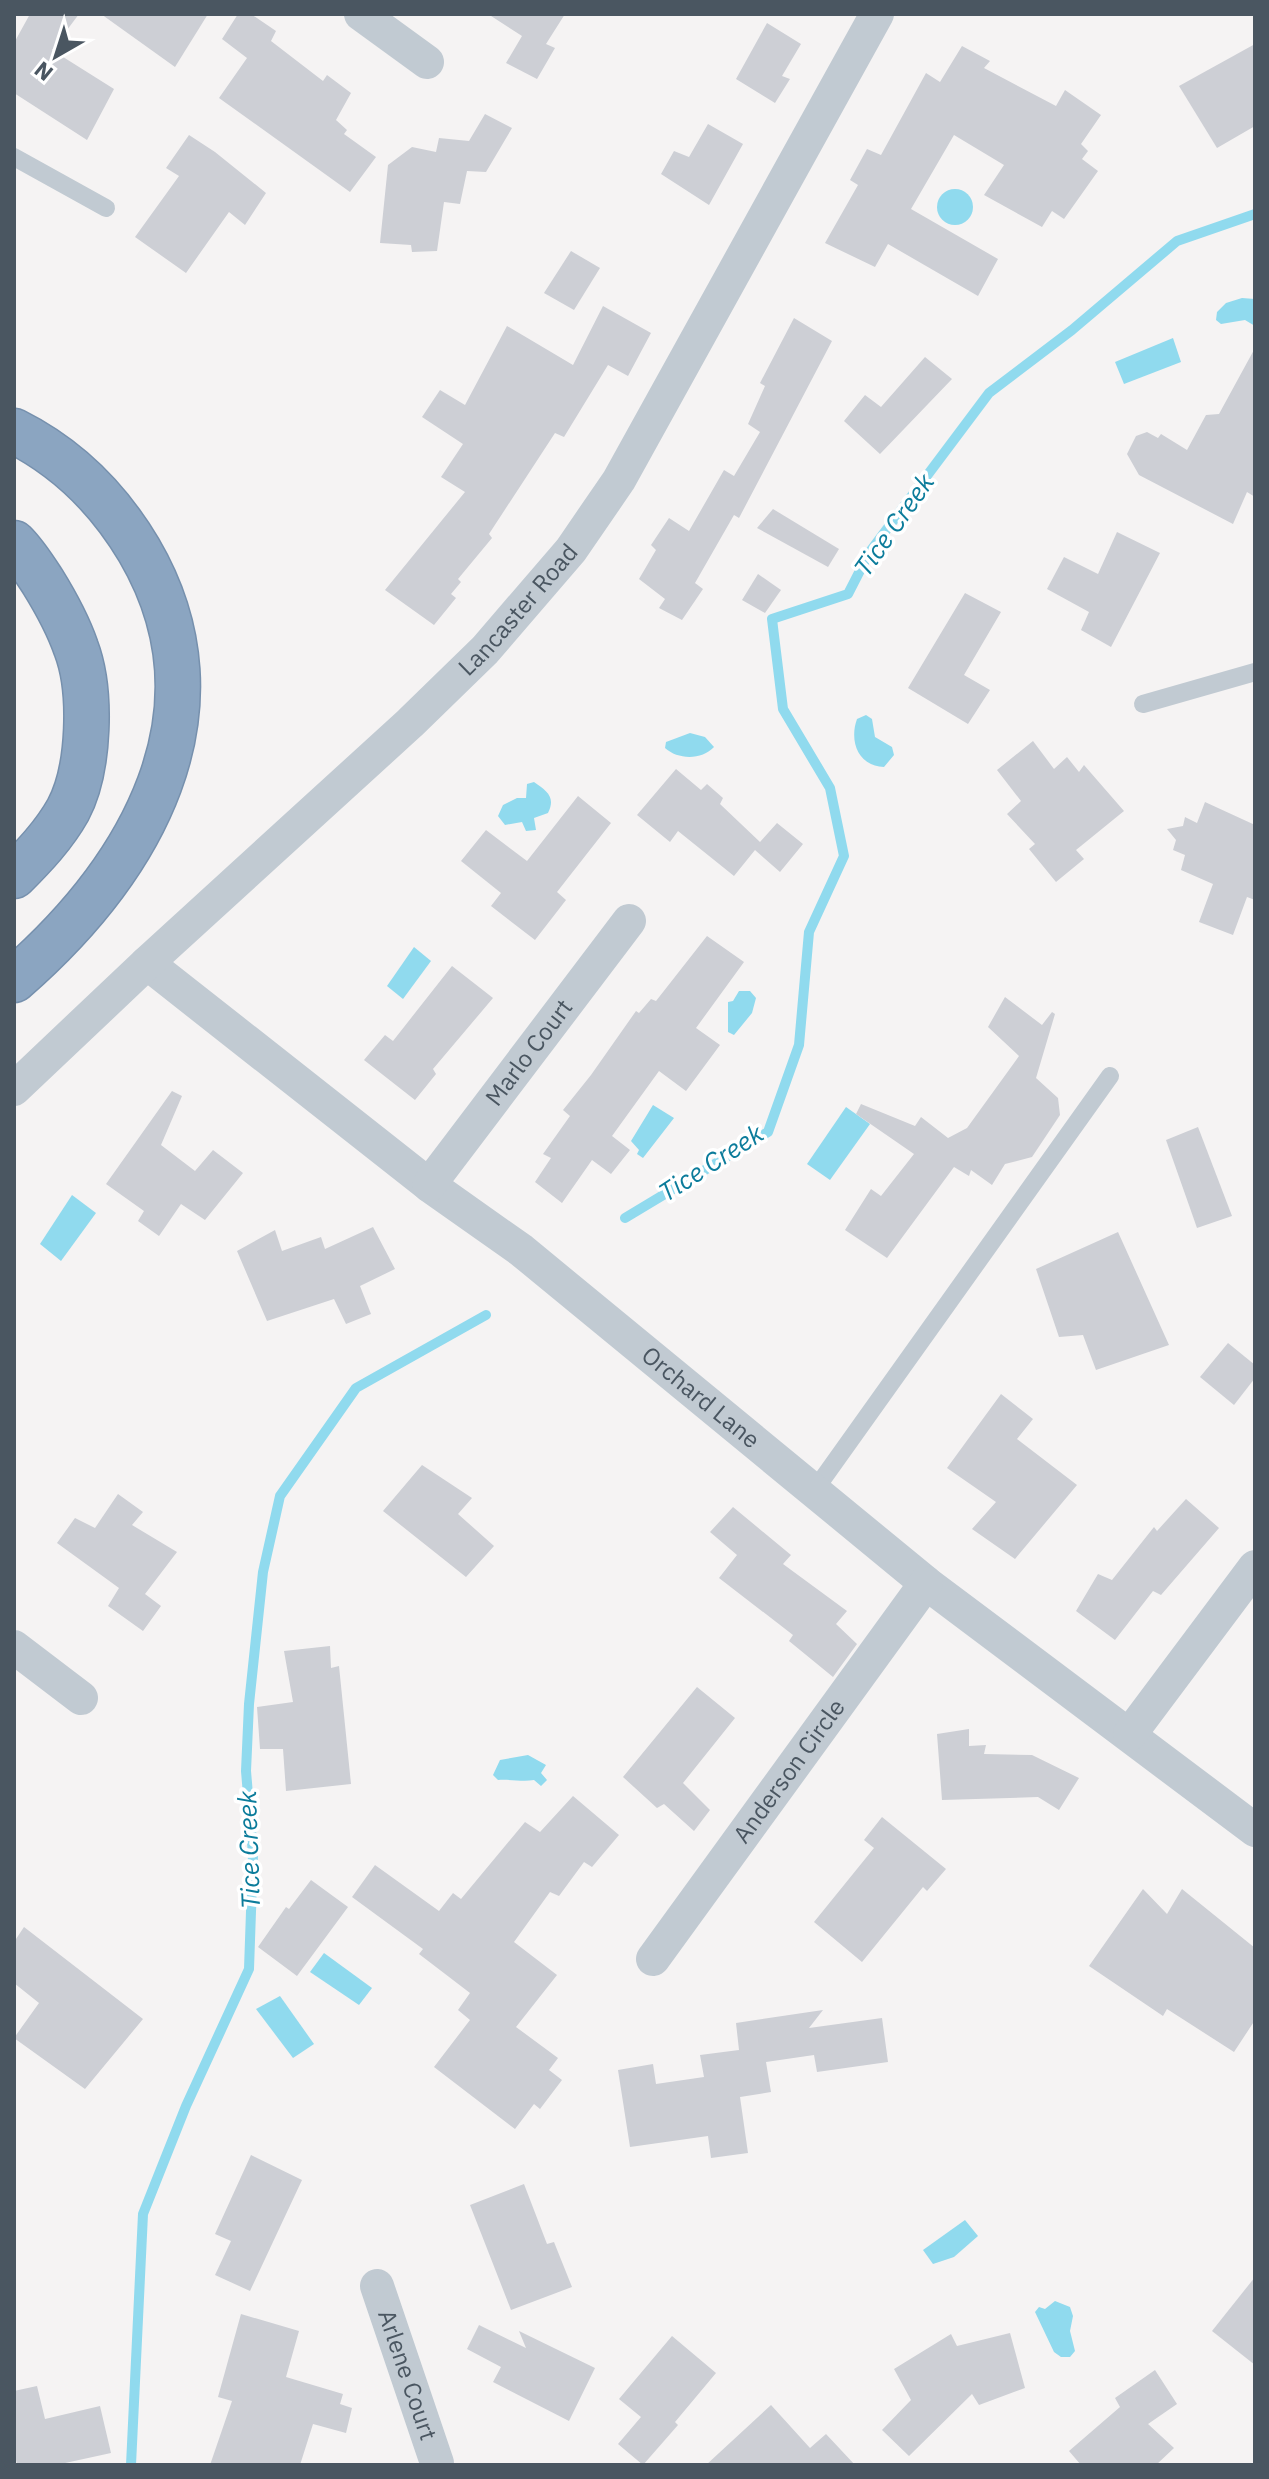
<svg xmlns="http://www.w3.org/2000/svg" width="1269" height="2479" viewBox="0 0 1269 2479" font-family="'IBM Plex Sans',sans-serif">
  <rect width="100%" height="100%" fill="#f5f3f3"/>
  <!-- water -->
  <g fill="#90daee">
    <circle cx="955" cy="207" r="18"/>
    <polygon points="1242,298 1255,299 1255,326 1245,320 1221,324 1216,320 1217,312 1226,303"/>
    <polygon points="1173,338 1181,362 1124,384 1115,362"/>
    <path d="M866 715 872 719 875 737 892 747 894 755 884 767C858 766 849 741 857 719Z"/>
    <path d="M690 733 705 737 714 747C702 760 678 760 665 748L666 742Z"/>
    <path d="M534 782C547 791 556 797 548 813L534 818 536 830 526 831 522 822 505 825 498 816 503 805 517 798H526L527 784Z"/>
    <polygon points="414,947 431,961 403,999 387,986"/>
    <polygon points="739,991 750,991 756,998 752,1013 734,1035 728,1032 728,1002 733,1001"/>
    <polygon points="653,1105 674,1118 643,1158 637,1154 639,1150 631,1141"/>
    <polygon points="846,1107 870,1124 830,1180 807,1164"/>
    <polygon points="72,1195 96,1213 61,1261 40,1244"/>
    <path d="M528 1755 546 1765 541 1773 547 1780 541 1786 534 1780C522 1782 511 1779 498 1780L493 1775 500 1760Z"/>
    <polygon points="324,1953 372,1988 359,2005 310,1972"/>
    <polygon points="280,1996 314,2044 293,2058 256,2009"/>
    <polygon points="965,2220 978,2236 954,2257 933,2264 923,2250"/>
    <polygon points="1055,2301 1070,2307 1073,2316 1070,2331 1075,2351 1070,2357 1061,2357 1054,2352 1035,2312 1039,2307 1045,2309"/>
  </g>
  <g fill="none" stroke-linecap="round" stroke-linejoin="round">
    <!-- stream -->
    <g stroke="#90daee" stroke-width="10">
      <polyline points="625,1218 768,1132 799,1045 809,932 844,856 830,788 783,709 772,619 848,594 869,553 989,393 1072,330 1177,241 1255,214"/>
      <polyline points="131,2465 143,2214 186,2106 249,1969 253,1854 246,1771 249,1704 263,1572 280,1496 356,1388 486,1315"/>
    </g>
  </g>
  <!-- building -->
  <g fill="#cdcfd5">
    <polygon points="30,14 79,14 52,50 114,89 87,140 14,93 14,43"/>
    <polygon points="101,14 208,14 175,67"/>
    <polygon points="238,14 251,14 276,31 271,41 323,81 327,75 351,93 336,120 347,130 344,134 376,157 350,192 219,98 247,58 222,39"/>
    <polygon points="488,14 565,14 546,44 555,48 537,79 506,63 522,36"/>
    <polygon points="767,23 801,44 782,76 790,79 775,103 736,79"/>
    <polygon points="1255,44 1255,126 1217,148 1179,86"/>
    <polygon points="962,46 990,61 984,68 1056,106 1065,90 1101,115 1081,144 1088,151 1082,159 1098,171 1064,219 1052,211 1042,227 984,195 1004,165 954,135 911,209 998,259 978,296 888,244 875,267 825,243 858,185 850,180 867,149 881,155 926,73 940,82"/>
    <polygon points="485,114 512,128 486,172 467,171 460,204 444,202 437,251 412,252 411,245 380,243 388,165 412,147 436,152 439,138 469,141"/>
    <polygon points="708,124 743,144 709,205 661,174 674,151 689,157"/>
    <polygon points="189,135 215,152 266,193 245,225 229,212 186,273 135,237 179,176 166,168"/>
    <polygon points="571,251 600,268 574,310 544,293"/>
    <polygon points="603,306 651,333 628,376 608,365 564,437 555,433 489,534 492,538 458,579 461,582 451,594 456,598 434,625 385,590 465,492 441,477 463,444 422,417 440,390 465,405 507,326 573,365"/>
    <polygon points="794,318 832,341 739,518 734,515 695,583 703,589 682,620 659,608 665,599 639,579 656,550 651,545 669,518 689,531 724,470 734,476 760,432 748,424 765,386 760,383"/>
    <polygon points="1255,348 1255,497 1247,492 1233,524 1139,475 1127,454 1136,436 1147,432 1158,438 1161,434 1187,450 1206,415 1219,414"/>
    <polygon points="925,357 952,379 880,454 844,421 865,395 881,407"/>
    <polygon points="773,509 839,549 828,567 757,528"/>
    <polygon points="1117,532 1160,553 1111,647 1081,630 1089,612 1047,589 1064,557 1098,574"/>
    <polygon points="758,574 781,590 765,613 742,600"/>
    <polygon points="965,593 1001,612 964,675 990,690 968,724 908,688"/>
    <polygon points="1033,741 1054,769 1067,757 1079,772 1084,765 1124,811 1076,850 1084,859 1056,882 1029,849 1035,844 1007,814 1021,801 997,770"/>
    <polygon points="676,769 701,790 707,784 723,798 720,804 760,842 777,823 803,844 780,872 755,850 734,876 678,831 670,842 637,815"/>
    <polygon points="578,796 611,823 557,892 566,900 535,940 491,906 501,893 461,861 486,830 527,861"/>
    <polygon points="1205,802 1255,825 1255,900 1247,897 1233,935 1199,922 1213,884 1181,870 1185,855 1173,850 1176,840 1167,829 1183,826 1185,817 1197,823"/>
    <polygon points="707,936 744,962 696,1028 720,1045 686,1091 659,1071 612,1136 630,1150 611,1174 592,1160 562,1203 535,1182 551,1158 543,1154 570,1116 563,1110 591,1075 636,1011 639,1013 651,999 656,1001"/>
    <polygon points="452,966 493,998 433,1069 436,1074 415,1100 364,1060 385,1035 393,1041"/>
    <polygon points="1005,997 1042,1025 1052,1012 1055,1014 1036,1078 1058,1098 1060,1115 1032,1157 1005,1164 992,1185 971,1170 969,1176 954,1167 887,1258 845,1230 871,1189 881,1196 914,1154 856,1114 861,1104 915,1126 921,1117 948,1138 967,1128 1019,1056 988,1027"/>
    <polygon points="172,1091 182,1096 161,1145 195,1171 213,1150 243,1173 205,1220 181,1204 159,1236 138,1221 144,1211 106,1184"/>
    <polygon points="1198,1127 1232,1216 1197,1228 1166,1140"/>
    <polygon points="373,1227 395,1269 360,1286 371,1314 346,1324 334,1299 267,1321 237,1251 275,1230 282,1251 321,1237 325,1249"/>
    <polygon points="1118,1232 1169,1345 1096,1370 1083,1335 1059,1337 1036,1269"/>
    <polygon points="1228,1343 1255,1365 1255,1378 1234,1405 1200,1377"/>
    <polygon points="1001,1394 1033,1419 1017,1439 1077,1485 1015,1559 972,1529 996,1502 947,1468"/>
    <polygon points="422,1465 472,1498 458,1514 494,1546 466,1577 383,1511"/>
    <polygon points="118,1494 143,1512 132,1525 177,1552 145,1594 161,1606 143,1631 108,1606 119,1588 57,1543 75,1518 95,1528"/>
    <polygon points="1186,1499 1219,1528 1161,1595 1153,1591 1115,1640 1076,1611 1098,1574 1112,1580 1154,1527 1157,1531"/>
    <polygon points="733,1507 791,1555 783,1564 847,1611 836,1624 857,1644 833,1677 789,1641 793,1635 719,1578 737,1555 710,1532"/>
    <polygon points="330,1646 331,1668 339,1666 351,1784 286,1791 283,1749 260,1749 257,1707 293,1702 284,1651"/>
    <polygon points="697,1687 735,1718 683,1783 710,1810 694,1831 664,1804 657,1808 623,1777"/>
    <polygon points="969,1729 969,1746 986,1745 984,1754 1032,1755 1079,1778 1059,1810 1038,1797 942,1800 937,1734"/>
    <polygon points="573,1796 619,1835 592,1867 584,1862 559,1896 550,1892 514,1942 557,1975 516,2027 558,2058 549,2070 562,2080 540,2109 534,2104 515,2129 434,2067 470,2020 458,2010 470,1993 419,1954 423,1949 352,1897 375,1865 439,1911 453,1893 461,1899 525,1822 540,1832"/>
    <polygon points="882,1817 946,1869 927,1891 923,1887 862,1962 814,1922 874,1848 864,1840"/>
    <polygon points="311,1880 348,1907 297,1976 258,1947 286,1907 289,1909"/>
    <polygon points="1143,1889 1167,1914 1182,1889 1255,1948 1255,2020 1234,2052 1167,2009 1163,2016 1089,1966"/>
    <polygon points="24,1927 143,2019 85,2089 14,2038 39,2003 14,1983 14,1942"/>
    <polygon points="823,2010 809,2028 882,2018 888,2062 817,2072 814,2055 766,2062 771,2092 740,2097 748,2153 711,2158 708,2136 630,2147 618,2070 653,2064 656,2084 704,2077 700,2055 739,2050 736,2023"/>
    <polygon points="251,2155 302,2180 250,2291 215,2275 231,2241 215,2234"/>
    <polygon points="524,2184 547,2244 554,2242 572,2287 511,2310 470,2205"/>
    <polygon points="1255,2277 1255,2365 1212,2331"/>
    <polygon points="241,2314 299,2331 286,2377 343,2394 340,2404 352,2408 346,2433 313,2424 300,2465 210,2465 232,2401 218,2397"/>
    <polygon points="479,2325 526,2348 519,2331 595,2368 569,2421 493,2382 501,2367 467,2349"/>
    <polygon points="1010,2333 1025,2388 979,2405 972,2394 909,2456 882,2430 911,2400 894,2369 951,2334 957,2346"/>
    <polygon points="672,2336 716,2373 675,2422 678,2425 643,2465 618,2444 641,2417 619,2399"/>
    <polygon points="1155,2370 1177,2404 1148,2424 1174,2448 1156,2465 1081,2465 1069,2451 1120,2407 1115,2398"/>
    <polygon points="37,2386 45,2419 100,2406 111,2453 56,2465 17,2465 14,2450 14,2391"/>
    <polygon points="771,2405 810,2448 826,2434 855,2465 706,2465"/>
  </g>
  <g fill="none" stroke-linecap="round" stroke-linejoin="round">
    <!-- motorway casing -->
    <g stroke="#7690ad" stroke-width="47">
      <g id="motorway">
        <path d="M14 431C68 458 108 498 139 550 234 712 140 870 14 980"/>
        <path d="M14 543C26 555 34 568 43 582 56 603 68 625 76 648 92 690 90 769 68 810 54 835 34 856 14 876"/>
      </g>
    </g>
    <!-- service -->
    <g stroke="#c1cad2" stroke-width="18">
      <polyline points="14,157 106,208"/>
      <polyline points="1143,704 1255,672"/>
      <polyline points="814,1491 1110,1076"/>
    </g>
    <!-- minor -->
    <g stroke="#c1cad2" stroke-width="34">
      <polyline points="361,14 427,62"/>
      <path id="s1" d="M147 963 429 1185 521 1250 926 1583 1255 1830"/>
      <path id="s2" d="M14 1089 147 963 410 723 485 650 571 550 619 480 877 14"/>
      <path id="s3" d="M429 1185 629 921"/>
      <polyline points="14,1647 81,1698"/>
      <polyline points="1130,1734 1255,1567"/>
      <path id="s4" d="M653 1959 926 1583"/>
      <path id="s5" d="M377 2286 437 2463"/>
    </g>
    <!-- motorway -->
    <use href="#motorway" stroke="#8ba5c1" stroke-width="44"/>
  </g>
  <g text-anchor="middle" stroke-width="7" stroke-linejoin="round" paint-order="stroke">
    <!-- street labels -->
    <g font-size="24" fill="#4a5661" stroke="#fff">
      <text dy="8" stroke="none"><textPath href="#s2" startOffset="696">Lancaster Road</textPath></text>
      <text dy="8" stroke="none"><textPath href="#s3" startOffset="166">Marlo Court</textPath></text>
      <text dy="8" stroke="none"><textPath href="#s1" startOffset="704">Orchard Lane</textPath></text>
      <text dy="8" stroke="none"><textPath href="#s4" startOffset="232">Anderson Circle</textPath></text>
      <text dy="8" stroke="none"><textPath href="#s5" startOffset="94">Arlene Court</textPath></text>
    </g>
    <!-- water labels -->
    <g font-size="26" font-style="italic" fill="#0c7c9b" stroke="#fff">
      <text transform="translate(894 525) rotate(-55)" y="9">Tice Creek</text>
      <text transform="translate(711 1163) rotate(-33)" y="9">Tice Creek</text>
      <text transform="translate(249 1850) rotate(-92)" y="9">Tice Creek</text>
    </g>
  </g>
  <!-- border -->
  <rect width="1269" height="2479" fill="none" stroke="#4a5661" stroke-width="32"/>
  <!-- north arrow -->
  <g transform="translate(56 56) rotate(219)" stroke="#ffffff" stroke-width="6" paint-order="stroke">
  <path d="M0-6L14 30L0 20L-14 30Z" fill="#4a5661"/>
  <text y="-12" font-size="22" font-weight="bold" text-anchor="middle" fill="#4a5661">N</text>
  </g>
</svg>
